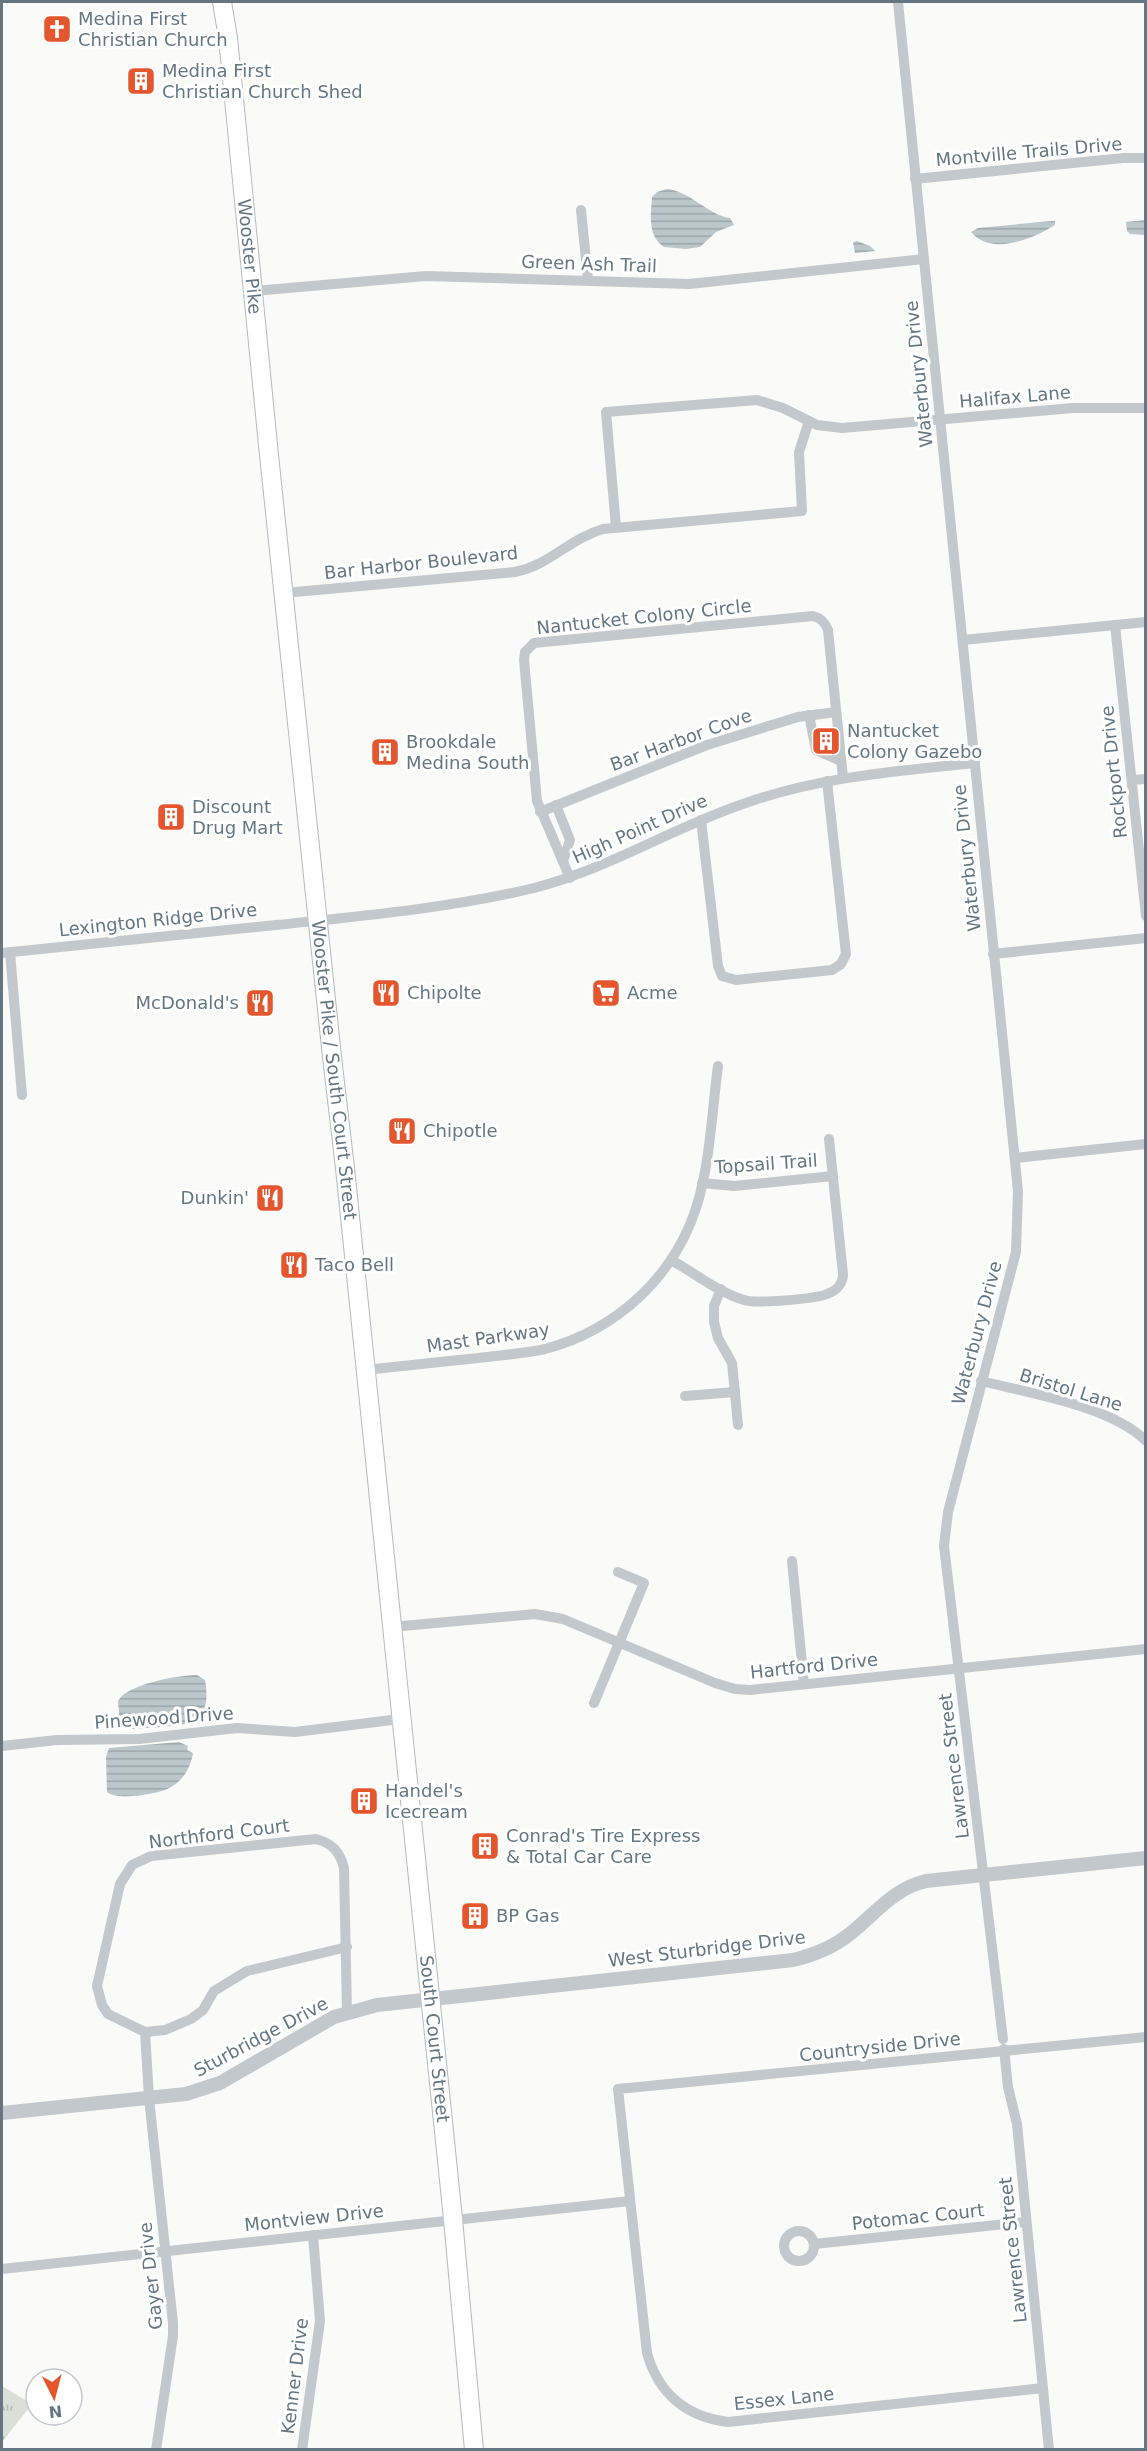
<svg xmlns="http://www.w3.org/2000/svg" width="1147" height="2451" viewBox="0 0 1147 2451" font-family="'DejaVu Sans',sans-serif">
  <defs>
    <pattern id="park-tufts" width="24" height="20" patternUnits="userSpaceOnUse" patternTransform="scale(1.5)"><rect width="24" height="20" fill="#dadfd7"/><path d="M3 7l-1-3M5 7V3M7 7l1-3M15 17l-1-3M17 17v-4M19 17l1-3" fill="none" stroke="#b4b9b4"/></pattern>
    <pattern id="water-rules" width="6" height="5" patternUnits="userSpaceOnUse" patternTransform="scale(1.5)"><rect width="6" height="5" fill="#bbc7cb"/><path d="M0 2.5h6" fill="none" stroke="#9ca6aa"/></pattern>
  </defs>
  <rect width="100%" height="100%" fill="#fafaf8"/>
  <!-- park -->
  <polygon fill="url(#park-tufts)" points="2,2386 32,2404 2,2442"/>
  <!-- water -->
  <g fill="url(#water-rules)">
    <path d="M667 189C690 191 708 215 730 218L734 225 716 232 700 247 686 249 664 247C647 235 651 215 652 197L657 192Z"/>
    <polygon points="1145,220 1145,235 1130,234 1127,231 1126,222"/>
    <path d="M1051 221H1055V225C1034 238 992 257 971 232L978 228Z"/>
    <polygon points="857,241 870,246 875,251 855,253 853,242"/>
    <path d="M197 1675 205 1680C215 1734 174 1724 135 1729H125L120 1726 118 1701C127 1684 179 1675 197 1675Z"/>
    <path d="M179 1742 188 1746 187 1750 193 1753C191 1766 184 1780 171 1787 161 1794 116 1801 107 1792L106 1757 109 1748Z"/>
  </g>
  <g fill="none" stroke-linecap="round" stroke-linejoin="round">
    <!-- primary casing -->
    <g stroke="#b5babe" stroke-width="20">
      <g id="primary">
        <path id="s1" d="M222 2 228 38 269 455 332 1057 345 1168 453 2219 474 2450"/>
      </g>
    </g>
    <!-- minor -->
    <g stroke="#c3c8cc" stroke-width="10">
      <polyline points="898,2 1018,1191 1016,1252 948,1512 944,1546 1003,2039"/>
      <polyline points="915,179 1123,158 1146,158"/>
      <polyline points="581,210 588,280"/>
      <polyline points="253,291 426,276 689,284 924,259"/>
      <polyline points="616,527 606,412 757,400 783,408 817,425 842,428 1073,408 1146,408"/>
      <path d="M284 593 515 572C550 565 569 539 603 529L802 511 799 452 809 421"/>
      <polyline points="1115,625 1146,916"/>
      <polyline points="963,640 1146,622"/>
      <polyline points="809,715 816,750 841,761"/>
      <polyline points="1132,780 1146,779"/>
      <polyline points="556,805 570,840 563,861"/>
      <polyline points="540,812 707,745 798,717 836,712"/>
      <polyline points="701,820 718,966 722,976 736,980 832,970 841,964 846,954 827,781"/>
      <path d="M570 878 537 801 524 660 525 652 534 643 813 616C821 618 825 622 828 630L843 778"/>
      <polyline points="10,952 22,1095"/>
      <path d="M2 953C93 944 184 934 276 925 362 916 450 908 534 888 608 869 672 828 743 804 818 777 896 771 975 763"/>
      <polyline points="993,954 1146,938"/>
      <polyline points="1015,1158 1146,1144"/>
      <polyline points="702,1183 734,1186 833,1176"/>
      <path d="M671 1260C693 1272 721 1294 744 1300 756 1304 815 1299 827 1294 836 1291 843 1284 843 1274L829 1139"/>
      <polyline points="721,1289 714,1306 714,1322 718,1338 732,1363 738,1425"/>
      <path d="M365 1370C403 1366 440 1362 478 1358 500 1355 523 1354 545 1349 617 1330 675 1276 697 1205 710 1163 712 1111 718 1066"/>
      <path d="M981 1381C1029 1393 1111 1406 1146 1441"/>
      <polyline points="685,1396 735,1392"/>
      <polyline points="792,1561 804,1684"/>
      <polyline points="391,1627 535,1614 563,1619 715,1683 735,1689 750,1690 1146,1649"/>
      <polyline points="594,1703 644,1583 618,1572"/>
      <polyline points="2,1746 57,1740 139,1739 237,1728 295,1732 400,1719"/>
      <polyline points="145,2032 165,2030 191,2019 203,2010 214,1991 247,1971 347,1947"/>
      <polyline points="1004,2049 1008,2087 1017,2124 1049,2450"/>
      <circle cx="799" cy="2246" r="15"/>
      <polyline points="814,2244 1026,2222"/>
      <polyline points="2,2269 630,2201"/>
      <path d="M1043 2388 728 2422C686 2417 658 2393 647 2353L618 2089 1146 2037"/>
      <path d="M156 2450 173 2336V2323L149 2098 145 2032 108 2014 102 2005 97 1986 120 1884 132 1865 151 1856 316 1839C332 1843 340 1852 344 1868L347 2012"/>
      <polyline points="302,2450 320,2321 313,2235"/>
    </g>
    <!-- tertiary -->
    <path stroke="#c3c8cc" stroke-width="14" d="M2 2113 186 2094 220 2083 334 2017 377 2005 793 1960C814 1955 834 1947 851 1933 877 1912 893 1889 926 1881L1146 1858"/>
    <!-- primary -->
    <use href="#primary" stroke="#fff" stroke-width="18"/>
  </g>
  <!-- icons -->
  <defs>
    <g id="church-square" transform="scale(1.5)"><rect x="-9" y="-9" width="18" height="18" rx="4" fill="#e4572e" stroke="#fff"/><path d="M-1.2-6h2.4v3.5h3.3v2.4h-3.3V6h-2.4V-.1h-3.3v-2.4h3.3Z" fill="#fff"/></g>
    <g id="building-square" transform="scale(1.5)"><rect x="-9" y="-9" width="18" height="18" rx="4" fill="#e4572e" stroke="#fff"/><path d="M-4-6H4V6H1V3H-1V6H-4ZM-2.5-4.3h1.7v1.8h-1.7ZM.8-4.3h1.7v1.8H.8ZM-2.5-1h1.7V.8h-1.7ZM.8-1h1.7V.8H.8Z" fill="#fff"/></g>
    <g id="restaurant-square" transform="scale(1.5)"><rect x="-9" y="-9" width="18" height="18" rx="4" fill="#e4572e" stroke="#fff"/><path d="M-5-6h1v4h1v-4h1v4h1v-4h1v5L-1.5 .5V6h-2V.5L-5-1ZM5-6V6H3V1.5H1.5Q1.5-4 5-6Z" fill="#fff"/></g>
    <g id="supermarket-square" transform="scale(1.5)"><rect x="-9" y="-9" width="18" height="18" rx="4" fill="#e4572e" stroke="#fff"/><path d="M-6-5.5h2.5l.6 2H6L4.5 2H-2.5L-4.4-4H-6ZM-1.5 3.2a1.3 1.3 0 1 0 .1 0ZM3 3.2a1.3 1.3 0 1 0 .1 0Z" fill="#fff"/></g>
  </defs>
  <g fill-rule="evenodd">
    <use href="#church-square" x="57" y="29"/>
    <use href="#building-square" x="141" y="81"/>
    <use href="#building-square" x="826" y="741"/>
    <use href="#building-square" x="385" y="752"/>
    <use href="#building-square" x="171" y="817"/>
    <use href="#restaurant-square" x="386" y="993"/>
    <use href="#supermarket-square" x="606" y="993"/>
    <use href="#restaurant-square" x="260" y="1003"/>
    <use href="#restaurant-square" x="402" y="1131"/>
    <use href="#restaurant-square" x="270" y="1198"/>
    <use href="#restaurant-square" x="294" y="1265"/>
    <use href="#building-square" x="364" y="1801"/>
    <use href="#building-square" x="485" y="1846"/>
    <use href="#building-square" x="475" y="1916"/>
  </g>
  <g text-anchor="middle" stroke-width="6" stroke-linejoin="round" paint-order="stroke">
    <!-- poi labels -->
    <g font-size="18" fill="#657683" stroke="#fff" text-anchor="start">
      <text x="78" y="25">Medina First<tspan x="78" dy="21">Christian Church</tspan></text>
      <text x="162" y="77">Medina First<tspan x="162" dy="21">Christian Church Shed</tspan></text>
      <text x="847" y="737">Nantucket<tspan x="847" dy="21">Colony Gazebo</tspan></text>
      <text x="406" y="748">Brookdale<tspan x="406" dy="21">Medina South</tspan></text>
      <text x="192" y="813">Discount<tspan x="192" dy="21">Drug Mart</tspan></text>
      <text x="407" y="999">Chipolte</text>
      <text x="627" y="999">Acme</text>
      <text x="239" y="1009" text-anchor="end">McDonald's</text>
      <text x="423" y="1137">Chipotle</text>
      <text x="249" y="1204" text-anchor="end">Dunkin'</text>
      <text x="315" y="1271">Taco Bell</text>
      <text x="385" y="1797">Handel's<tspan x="385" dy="21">Icecream</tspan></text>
      <text x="506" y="1842">Conrad's Tire Express<tspan x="506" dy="21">&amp; Total Car Care</tspan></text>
      <text x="496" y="1922">BP Gas</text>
    </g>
    <!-- street labels -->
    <g font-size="18" fill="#657683" stroke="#fff">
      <text transform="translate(1029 152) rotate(-5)" y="6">Montville Trails Drive</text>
      <text dy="6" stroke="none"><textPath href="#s1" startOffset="256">Wooster Pike</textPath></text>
      <text transform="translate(589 264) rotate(2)" y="6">Green Ash Trail</text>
      <text transform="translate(919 374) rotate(-96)" y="6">Waterbury Drive</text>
      <text transform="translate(1015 397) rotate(-5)" y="6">Halifax Lane</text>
      <text transform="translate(421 563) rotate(-6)" y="6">Bar Harbor Boulevard</text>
      <text transform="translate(644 617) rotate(-6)" y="6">Nantucket Colony Circle</text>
      <text transform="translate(681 740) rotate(-20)" y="6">Bar Harbor Cove</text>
      <text transform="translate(1114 772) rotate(-96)" y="6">Rockport Drive</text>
      <text transform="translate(640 829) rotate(-24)" y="6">High Point Drive</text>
      <text transform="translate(967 858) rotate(-96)" y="6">Waterbury Drive</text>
      <text transform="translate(158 920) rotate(-6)" y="6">Lexington Ridge Drive</text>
      <text dy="6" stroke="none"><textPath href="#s1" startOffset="1074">Wooster Pike / South Court Street</textPath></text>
      <text transform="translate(766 1164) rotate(-4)" y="6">Topsail Trail</text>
      <text transform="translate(977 1333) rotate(-75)" y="6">Waterbury Drive</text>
      <text transform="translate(488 1338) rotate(-8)" y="6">Mast Parkway</text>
      <text transform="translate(1071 1390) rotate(17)" y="6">Bristol Lane</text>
      <text transform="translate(814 1666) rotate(-6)" y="6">Hartford Drive</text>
      <text transform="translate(164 1718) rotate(-4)" y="6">Pinewood Drive</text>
      <text transform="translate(954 1766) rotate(-97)" y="6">Lawrence Street</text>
      <text transform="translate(219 1834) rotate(-7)" y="6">Northford Court</text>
      <text transform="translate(707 1949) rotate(-7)" y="6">West Sturbridge Drive</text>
      <text transform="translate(261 2037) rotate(-28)" y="6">Sturbridge Drive</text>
      <text dy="6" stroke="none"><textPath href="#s1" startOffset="2048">South Court Street</textPath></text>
      <text transform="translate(880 2047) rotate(-6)" y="6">Countryside Drive</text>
      <text transform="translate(918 2217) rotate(-6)" y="6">Potomac Court</text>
      <text transform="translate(314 2218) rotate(-6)" y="6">Montview Drive</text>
      <text transform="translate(1013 2250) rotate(-96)" y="6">Lawrence Street</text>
      <text transform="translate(151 2276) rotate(-96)" y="6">Gayer Drive</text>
      <text transform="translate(295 2376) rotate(-83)" y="6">Kenner Drive</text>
      <text transform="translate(784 2399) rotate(-6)" y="6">Essex Lane</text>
    </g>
  </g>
  <!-- border -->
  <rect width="1147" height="2451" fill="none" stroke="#657683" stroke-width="6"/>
  <!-- north arrow -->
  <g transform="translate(54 2397) rotate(174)"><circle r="28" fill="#ffffff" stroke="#c1c8cd" stroke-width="1.5"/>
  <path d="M0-4.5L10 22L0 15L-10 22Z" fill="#e4572e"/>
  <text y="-9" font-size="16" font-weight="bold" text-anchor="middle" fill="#657683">N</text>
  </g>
</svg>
